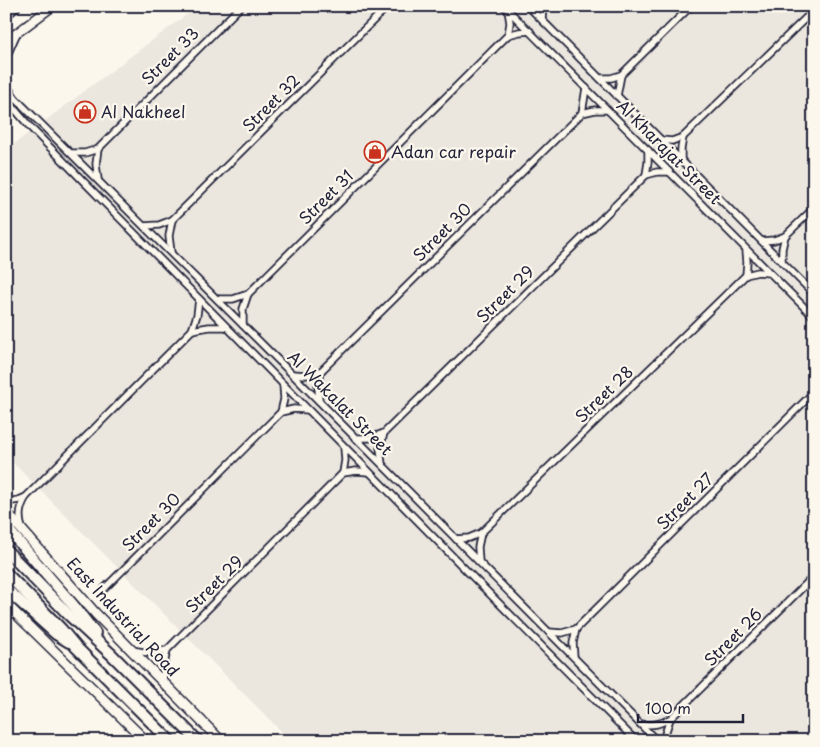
<svg xmlns="http://www.w3.org/2000/svg" width="820" height="747" viewBox="0 0 820 747" font-family="'Playpen Sans',sans-serif">
  <rect width="100%" height="100%" fill="#fbf7ec"/>
  <filter id="ink" filterUnits="userSpaceOnUse"><feTurbulence type="fractalNoise" baseFrequency=".02" numOctaves="2"/><feDisplacementMap in="SourceGraphic" scale="10" xChannelSelector="R" yChannelSelector="G"/><feConvolveMatrix kernelMatrix="1 2 1 2 8 2 1 2 1" color-interpolation-filters="sRGB"/></filter>
  <g filter="url(#ink)">
    <!-- built -->
    <polygon fill="#ebe7df" points="198,6 814,6 814,741 291,741 6,456 6,150"/>
    <g fill="none" stroke-linecap="round" stroke-linejoin="round">
      <!-- street casing -->
      <g stroke="#22223b" stroke-width="9">
        <g id="street">
          <polyline points="504,6 814,317"/>
          <polyline points="528,6 814,294"/>
          <polyline points="508,10 510,23 508,35"/>
          <polyline points="542,20 543,6"/>
          <polyline points="6,58 17,33"/>
          <polyline points="600,78 611,78 621,75 691,6"/>
          <polyline points="6,82 11,92 16,99 292,374 657,741"/>
          <polyline points="617,96 621,75"/>
          <polyline points="6,99 30,127 463,567 636,741"/>
          <polyline points="582,113 586,88"/>
          <polyline points="661,140 672,141 683,137 814,10"/>
          <polyline points="71,153 85,153 98,149 241,6"/>
          <polyline points="681,161 681,149 683,137"/>
          <polyline points="646,175 648,162 648,150"/>
          <polyline points="98,179 96,164 98,149"/>
          <polyline points="144,226 159,225 172,220 388,6"/>
          <polyline points="762,241 774,240 785,236 814,208"/>
          <polyline points="746,250 747,262 746,275"/>
          <polyline points="171,252 169,236 172,220"/>
          <polyline points="782,262 782,249 785,236"/>
          <polyline points="218,299 233,299 248,294 508,35 519,32 530,31"/>
          <polyline points="243,325 243,309 248,294"/>
          <polyline points="192,330 209,327 226,327"/>
          <polyline points="292,374 307,375 321,371 582,113 595,110 607,110"/>
          <polyline points="319,401 318,386 321,371"/>
          <polyline points="281,412 284,399 283,385"/>
          <polyline points="355,438 370,438 384,433 646,175 657,172 669,172"/>
          <polyline points="382,464 380,448 384,433"/>
          <polyline points="343,473 345,460 344,448"/>
          <polyline points="6,502 19,500 26,497"/>
          <path d="M22 528C18 516 20 507 26 497L192 330 197 315 199 299"/>
          <polyline points="456,539 469,538 481,533 746,275 758,272 769,273"/>
          <polyline points="479,562 478,547 481,533"/>
          <polyline points="104,589 281,412 294,409 308,410"/>
          <polyline points="549,632 562,633 576,629 814,392"/>
          <polyline points="132,650 149,653 167,650"/>
          <polyline points="574,657 573,643 576,629"/>
          <polyline points="163,681 164,665 167,650 343,473 356,471 369,472"/>
          <path d="M641 724C653 726 661 724 671 718L814 576"/>
          <polyline points="665,741 665,734 670,719"/>
        </g>
      </g>
      <!-- secondary casing -->
      <g stroke="#22223b" stroke-width="11">
        <polyline id="secondary" points="6,41 53,6"/>
      </g>
      <!-- primary casing -->
      <g stroke="#22223b" stroke-width="12">
        <g id="primary">
          <polyline points="6,512 96,614 221,741"/>
          <polyline points="6,604 146,741"/>
        </g>
      </g>
      <!-- highway casing -->
      <g stroke="#22223b" stroke-width="14">
        <g id="highway">
          <polyline points="6,13 15,6"/>
          <polyline points="6,527 74,606 95,633"/>
          <polyline points="6,550 68,614 111,654 198,741"/>
          <polyline points="6,573 61,629 76,647 170,741"/>
          <polyline points="6,589 56,634 69,642"/>
        </g>
      </g>
      <!-- street -->
      <use href="#street" stroke="#fbf7ec" stroke-width="5.5"/>
      <!-- secondary -->
      <use href="#secondary" stroke="#fbf7ec" stroke-width="8"/>
      <!-- primary -->
      <use href="#primary" stroke="#fbf7ec" stroke-width="9"/>
      <!-- highway -->
      <use href="#highway" stroke="#fbf7ec" stroke-width="10"/>
    </g>
  </g>
  <!-- icons -->
  <defs>
    <g id="shop-ring" transform="scale(1.125)"><circle r="9.5" fill="#fbf7ec" stroke="#c8321e" stroke-width="1.5"/><path d="M-5-2.5h2.3a2.7 3.5 0 0 1 5.4 0H5L5.5 6h-11ZM-1.5-2.5h3a1.5 2.3 0 0 0-3 0Z" fill="#c8321e"/></g>
  </defs>
  <g fill-rule="evenodd">
    <use href="#shop-ring" x="85" y="112"/>
    <use href="#shop-ring" x="375" y="152"/>
  </g>
  <g text-anchor="middle" stroke-width="4.5" stroke-linejoin="round" paint-order="stroke">
    <!-- street labels -->
    <g font-size="16" fill="#22223b" stroke="#fbf7ec">
      <text transform="translate(170 56) rotate(-45)" y="6">Street 33</text>
      <text transform="translate(271 103) rotate(-45)" y="6">Street 32</text>
      <text transform="translate(669 152) rotate(45)" y="6">Al Kharajat Street</text>
      <text transform="translate(326 197) rotate(-45)" y="6">Street 31</text>
      <text transform="translate(442 232) rotate(-45)" y="6">Street 30</text>
      <text transform="translate(505 294) rotate(-45)" y="6">Street 29</text>
      <text transform="translate(604 394) rotate(-44)" y="6">Street 28</text>
      <text transform="translate(340 403) rotate(45)" y="6">Al Wakalat Street</text>
      <text transform="translate(685 501) rotate(-45)" y="6">Street 27</text>
      <text transform="translate(151 522) rotate(-45)" y="6">Street 30</text>
      <text transform="translate(214 584) rotate(-45)" y="6">Street 29</text>
      <text transform="translate(123 617) rotate(47)" y="6">East Industrial Road</text>
      <text transform="translate(733 637) rotate(-45)" y="6">Street 26</text>
    </g>
    <!-- poi labels -->
    <g font-size="16" fill="#22223b" stroke="#fbf7ec" text-anchor="start">
      <text x="101" y="118">Al Nakheel</text>
      <text x="391" y="158">Adan car repair</text>
    </g>
  </g>
  <!-- margin -->
  <rect width="820" height="747" fill="none" stroke="#fbf7ec" stroke-width="25"/>
  <rect x="12" y="12" width="795" height="722" fill="none" stroke="#22223b" stroke-width="2" filter="url(#ink)"/>
  <!-- scale -->
  <path d="M638 714v8h105v-8" fill="none" stroke="#22223b" stroke-width="2.5"/>
  <text x="645" y="714" font-size="15" fill="#22223b" stroke="#fbf7ec" stroke-width="4" paint-order="stroke">100 m</text>
</svg>
